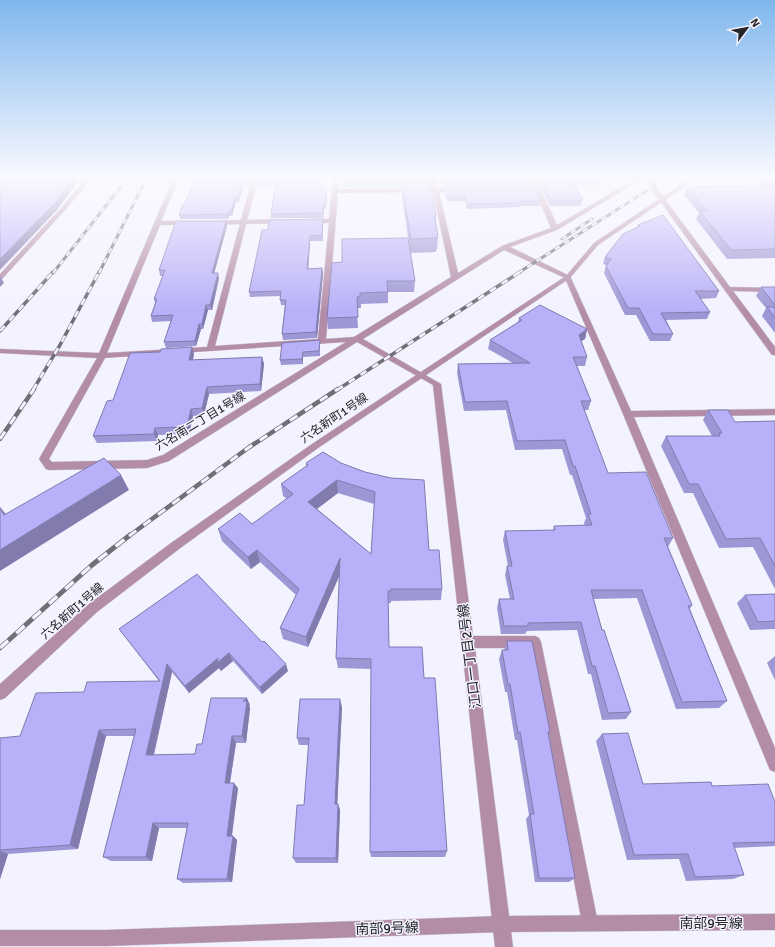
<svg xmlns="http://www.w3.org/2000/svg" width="775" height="947" viewBox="0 0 775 947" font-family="Signika,'Noto Sans JP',sans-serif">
  <rect width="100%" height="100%" fill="#f3f2ff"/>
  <!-- green -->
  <polygon fill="#97d7ab" points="344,179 425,179 427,187 343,187"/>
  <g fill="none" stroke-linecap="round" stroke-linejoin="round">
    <!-- minor casing -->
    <g stroke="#cecdd9" stroke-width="1">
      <g id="minor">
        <polygon points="85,179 91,179 66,209 2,279 0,280 0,274 62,207"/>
        <path d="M173 179H179L161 221H188L191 223 188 225H160L107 353 207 347 240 224 214 225 211 223 214 221 241 220 252 179H258L247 220 282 219 285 221 282 223 246 224 215 346 318 339 329 223H310L307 221 310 219H329L333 179H339L338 189 432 188 430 179H436L438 188 460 189 461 190 458 192H439L458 273 502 246 551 228 530 179H536L557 225 635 179H642L557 230 510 247 570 276 631 411 775 409V415L634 417 775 748V772L770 770 623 414 565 278 504 250 363 339 441 384 473 636H535L539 638 541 642 598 923 596 929 590 931 584 929 582 923 530 648H475L513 947H495L433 385 357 342 169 461 147 468 49 470 46 469 39 459 97 358 0 353V349L99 353ZM433 192 451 277 354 337 326 339 338 193ZM346 342 163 455 147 460 52 462 49 459 105 358Z"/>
        <polygon points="644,179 650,179 730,287 775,288 775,292 733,291 775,347 775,355 772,355"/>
      </g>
    </g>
    <!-- tertiary casing -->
    <g stroke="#cecdd9" stroke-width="1">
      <g id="tertiary">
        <polygon points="689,179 696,179 598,245 570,278 318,448 179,549 97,612 5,698 0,700 0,684 89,604 171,543 312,444 566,276 594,243"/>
        <polygon points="775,914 775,930 501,932 106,946 0,946 0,930 106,930 501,916"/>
      </g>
    </g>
    <!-- minor -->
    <use href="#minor" fill="#b38da7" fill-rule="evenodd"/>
    <!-- tertiary -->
    <use href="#tertiary" fill="#b38da7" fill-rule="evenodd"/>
    <!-- rail-far3 casing -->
    <g stroke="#706f77" stroke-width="3">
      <g id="rail-far3">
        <polyline points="562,239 592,219"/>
        <polyline points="53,273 127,179"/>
        <polyline points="99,273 146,179"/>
        <polyline points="518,273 665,179"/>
      </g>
    </g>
    <!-- rail-far2 casing -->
    <g stroke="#706f77" stroke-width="3.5">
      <g id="rail-far2">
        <polyline points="0,331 53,272"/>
        <polyline points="33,390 60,345 99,272"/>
        <polyline points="337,390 520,272"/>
      </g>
    </g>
    <!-- rail-far1 casing -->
    <g stroke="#706f77" stroke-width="4.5">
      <g id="rail-far1">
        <polyline points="0,439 34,389"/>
        <polyline points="129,536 248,448 338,389"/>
      </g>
    </g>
    <!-- rail casing -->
    <g stroke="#706f77" stroke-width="5">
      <polyline id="rail" points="0,648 92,565 130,535"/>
    </g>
    <!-- rail-far3 -->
    <use href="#rail-far3" stroke="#f3f2ff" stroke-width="2" stroke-dasharray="5.5" stroke-linecap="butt"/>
    <!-- rail-far2 -->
    <use href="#rail-far2" stroke="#f3f2ff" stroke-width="2.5" stroke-dasharray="7" stroke-linecap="butt"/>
    <!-- rail-far1 -->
    <use href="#rail-far1" stroke="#f3f2ff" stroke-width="3" stroke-dasharray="9" stroke-linecap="butt"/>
    <!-- rail -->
    <use href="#rail" stroke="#f3f2ff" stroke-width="3.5" stroke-dasharray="11" stroke-linecap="butt"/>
  </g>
  <!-- wall -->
  <g fill="#9e97d5" fill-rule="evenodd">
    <polygon points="194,179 251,179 249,186 243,186 239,202 236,202 232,216 229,216 228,219 180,219 179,215 185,204"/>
    <polygon points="322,179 322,187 327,191 326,209 324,209 324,218 271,218 271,214 275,185 258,186 257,181"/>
    <polygon points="442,179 532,179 533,181 532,187 444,187"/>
    <polygon points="537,179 601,179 599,185 575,185 583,200 581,206 550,206"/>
    <polygon points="749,179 775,179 775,258 727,259 696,219 699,213 684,195 687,187 768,185"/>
    <polygon points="402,184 436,216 436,222 438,236 437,250 436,250 436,252 410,253 415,281 414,292 388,292 388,303 361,304 361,308 357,308 358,328 328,329 327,318 342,262 410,250 402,197"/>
    <polygon points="445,189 541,201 540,206 520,206 520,207 467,209 465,201 447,201 445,194"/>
    <polygon points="663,215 719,291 716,298 700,299 710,312 707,319 666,320 673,334 670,341 650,341 636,315 625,315 604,273 606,265 603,264 605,257 637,228 638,225"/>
    <polygon points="323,219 323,241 310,241 308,269 322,268 323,274 317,338 283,340 282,334 285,305 281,305 280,300 281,296 250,297 249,292 268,230"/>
    <polygon points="226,221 227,226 214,273 219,278 212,310 208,310 203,329 201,329 196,346 166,348 164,342 171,321 152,322 151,316 155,303 154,299 163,276 160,276 159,270"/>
    <polygon points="761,287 775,287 775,333 762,316 766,308 756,296"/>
    <polygon points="519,318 587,329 585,339 581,341 587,357 585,366 577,366 591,401 588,410 584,410 608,473 673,538 668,547 692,605 690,609 727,701 719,708 676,709 637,598 593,599 602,630 631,712 626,719 602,720 591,674 588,674 577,630 527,631 525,634 501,634 497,608 499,599 510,599 505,575 507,566 508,566 503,540 505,531 553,530 554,526 585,526 584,523 586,518 572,475 570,475 562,449 515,450 506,410 464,411 457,373 458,364 513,363 488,349 490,340 518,322"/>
    <polygon points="320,340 320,356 303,357 303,364 281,365 280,360"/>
    <polygon points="194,354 193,360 262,357 264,364 261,391 209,394 204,415 193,416 189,434 158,435 157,441 97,443 93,436 113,400"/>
    <polygon points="708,410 735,422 775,421 775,589 753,547 719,548 693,493 684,493 661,446 666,436 712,436 703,420"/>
    <path d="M306 463H341L365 472 429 550 442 589 441 600 391 601V603H388L389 647 424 678 447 851 445 857H371L370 852 371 669 338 668 336 658 340 574 308 647 283 639 280 628 296 595 260 562 251 569 222 541 218 529 252 524 287 499 283 496 281 484 306 466ZM338 493 374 504 371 554 317 509Z"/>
    <polygon points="197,574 288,671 262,694 233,661 221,671 219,668 189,693 172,672 154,755 195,754 202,744 250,705 249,705 250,708 246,743 236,743 230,783 238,788 232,836 233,836 237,840 232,882 183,883 177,879 187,828 159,828 152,861 111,861 103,857 134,736 106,736 78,849 8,854 0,879 0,738 20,736 84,692 159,681 119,629"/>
    <polygon points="775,594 775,629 750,630 737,603 745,595"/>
    <polygon points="507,641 550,732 549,734 575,878 569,882 535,882 526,819 529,815 517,740 515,740 507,692 505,692 499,659 502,650 504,650"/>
    <polygon points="775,656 775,680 767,663"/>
    <polygon points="342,707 337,804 338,804 340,810 338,863 296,863 293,858 304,805 309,745 299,745 297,738"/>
    <polygon points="602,734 643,784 712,786 775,802 775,846 734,848 744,875 733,879 686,881 679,859 627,860 596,741"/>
  </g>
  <!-- shaded-wall -->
  <g fill="#817bae">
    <polygon points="73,179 80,179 57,210 0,270 0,259"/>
    <polygon points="249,179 251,179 249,186 248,181"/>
    <polygon points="242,181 243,186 239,202 238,198"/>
    <polygon points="235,198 236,202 232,216 231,211"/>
    <polygon points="228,211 229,216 228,219"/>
    <polygon points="226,221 227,226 213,278 212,273"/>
    <polygon points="310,236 310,241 308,274 307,269"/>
    <polygon points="322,268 323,274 317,338 316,332"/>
    <polygon points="218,273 219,278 212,310 210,305"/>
    <polygon points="0,276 4,283 0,287"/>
    <polygon points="206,305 208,310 203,329 202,324"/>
    <polygon points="199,324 201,329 196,346 195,341"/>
    <polygon points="587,329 585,339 576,344 579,335"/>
    <polygon points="192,347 194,354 191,367 189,360"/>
    <polygon points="303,352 303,364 302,359"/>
    <polygon points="262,357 264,364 261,391 260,384"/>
    <polygon points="207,387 209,394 204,415 202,408"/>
    <polygon points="191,409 193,416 189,434 187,427"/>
    <polygon points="155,428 158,435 157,441 154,434"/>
    <polygon points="121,475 129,490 0,571 0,550"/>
    <polygon points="337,480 338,493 310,514 308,502"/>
    <polygon points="0,507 5,513 16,530 4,515 0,508"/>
    <polygon points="257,550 260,562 251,569 248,557"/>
    <polygon points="340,558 342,570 308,647 306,637"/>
    <polygon points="229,653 233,661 221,671 219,668 189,693 185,686 218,658"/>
    <polygon points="167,664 172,672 152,761 146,755"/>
    <polygon points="286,664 288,671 262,694 260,687"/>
    <polygon points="247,698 250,705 249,705 250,708 246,743 242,736 243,701"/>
    <polygon points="340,699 342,707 337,810 335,804"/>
    <polygon points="99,730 106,736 78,849 70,845"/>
    <polygon points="232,736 236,743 229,788 225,783"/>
    <polygon points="234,783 238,788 231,840 227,836"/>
    <polygon points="338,804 340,810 338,863 336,858"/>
    <polygon points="153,823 159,828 152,861 146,857"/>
    <polygon points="233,836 237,840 232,882 227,879"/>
    <polygon points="0,851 8,854 0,879"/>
  </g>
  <!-- building -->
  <g fill="#b8b0f8" stroke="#817bae" fill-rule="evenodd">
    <polygon points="0,179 73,179 54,204 0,259"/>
    <polygon points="194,179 249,179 248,181 242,181 238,198 235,198 231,211 228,211 228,214 179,215 183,204 185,204"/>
    <polygon points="258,179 321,179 321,187 326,187 326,204 323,204 323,213 271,214 276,181 257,181"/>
    <polygon points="444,179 532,179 533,181 444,182"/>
    <polygon points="541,179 601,179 572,179 583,200 551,200"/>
    <polygon points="430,183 436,216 434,216 438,236 437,236 437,238 411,239 402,184"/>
    <polygon points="775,185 775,249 731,250 700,211 708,211 687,187"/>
    <polygon points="445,189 536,189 541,201 520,201 521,203 467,204 465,196 447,196"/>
    <polygon points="663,215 719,291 695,291 710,312 661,313 673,334 653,334 639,308 628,308 606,266 611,259 605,257 623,234 640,226 638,225"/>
    <polygon points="323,219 322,235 310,236 307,269 322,268 316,332 282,334 286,300 280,300 281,291 249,292 262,230 268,230 269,220"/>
    <polygon points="176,221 226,221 212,273 218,273 210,305 206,305 202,324 199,324 195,341 164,342 173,315 151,316 157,299 154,299 165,270 159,270"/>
    <polygon points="408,238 415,281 387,281 388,292 360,293 360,297 357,297 358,317 327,318 332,263 342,262 342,239"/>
    <polygon points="761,287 775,287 775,305"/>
    <polygon points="540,305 587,329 579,335 587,357 573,357 591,401 581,401 608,473 646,472 673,538 664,538 692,605 688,606 727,701 682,702 642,590 591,590 602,630 604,630 631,712 608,713 595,666 592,666 581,622 528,623 528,626 504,626 499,599 514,599 507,566 512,566 505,531 555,530 554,526 592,525 588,514 591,514 575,466 573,466 565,440 517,441 507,401 465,402 458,364 530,363 490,340 522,320 519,318"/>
    <polygon points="767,307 775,307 775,318"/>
    <polygon points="320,340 319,351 303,352 302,359 280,360 282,343"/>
    <polygon points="192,347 189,360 262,357 260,384 207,387 202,408 191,409 187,427 155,428 154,434 93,436 107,401 113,400 130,353 160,352 161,349"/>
    <polygon points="708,410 728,410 735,422 775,421 775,566 760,538 726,539 698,484 689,484 666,436 720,436 719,433 722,433"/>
    <path d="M323 452 341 463 365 472 391 478 424 480 429 550H439L442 589H391V591H388L389 647H422L424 678H435L447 851 370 852 371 659 336 658 340 558 306 637 280 628 299 589 257 550 248 557 218 529 240 513 252 524 293 494 281 484 308 465 306 463ZM337 480 375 492 371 554 308 502Z"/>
    <polygon points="104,458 121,475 0,550 0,508 4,515"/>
    <polygon points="197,574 262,642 264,641 286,664 260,687 229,653 217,663 218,658 185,686 167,664 146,755 195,754 197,744 202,744 211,698 247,698 243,701 247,701 242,736 232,736 225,783 234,783 227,836 233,836 227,879 177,879 188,823 153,823 146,857 103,857 136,729 99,730 70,845 0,850 0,738 20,736 36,693 84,692 87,682 160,681 119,629"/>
    <polygon points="775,594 775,621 758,622 745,595"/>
    <polygon points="507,641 532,641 550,732 548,732 575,878 539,878 530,814 534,814 520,732 518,733 510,684 508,684 502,650 508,650"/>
    <polygon points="300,699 340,699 335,804 338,804 336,858 293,858 297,805 304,805 309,738 297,738"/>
    <polygon points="628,733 643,784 711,782 712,786 768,784 775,802 775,842 733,843 744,875 695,877 688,854 634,855 602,734"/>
  </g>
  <!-- sky -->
  <linearGradient id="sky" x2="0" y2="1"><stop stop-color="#7fb7ed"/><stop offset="0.57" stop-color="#faf9ff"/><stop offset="1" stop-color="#faf9ff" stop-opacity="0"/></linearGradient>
  <rect width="775" height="312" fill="url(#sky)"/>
  <g text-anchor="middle" stroke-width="3" stroke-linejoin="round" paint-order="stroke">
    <!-- street labels -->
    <g font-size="12" fill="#25252a" stroke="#f3f2ff">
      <text transform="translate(334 418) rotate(-34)" y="4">六名新町1号線</text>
      <text transform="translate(200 421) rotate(-31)" y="4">六名南二丁目1号線</text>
      <text transform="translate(72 611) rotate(-41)" y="4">六名新町1号線</text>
    </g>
    <!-- near-street labels -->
    <g font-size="14" fill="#25252a" stroke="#f3f2ff">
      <text transform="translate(469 656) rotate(-97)" y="5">江口一丁目2号線</text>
      <text x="711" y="928">南部9号線</text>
      <text transform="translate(387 928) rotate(-2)" y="5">南部9号線</text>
    </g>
  </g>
  <!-- north arrow -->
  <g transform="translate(747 28) rotate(58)" stroke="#f3f2ff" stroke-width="3" paint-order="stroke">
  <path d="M0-3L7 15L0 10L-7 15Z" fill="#25252a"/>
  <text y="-6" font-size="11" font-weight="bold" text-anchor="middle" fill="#25252a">N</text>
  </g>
</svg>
